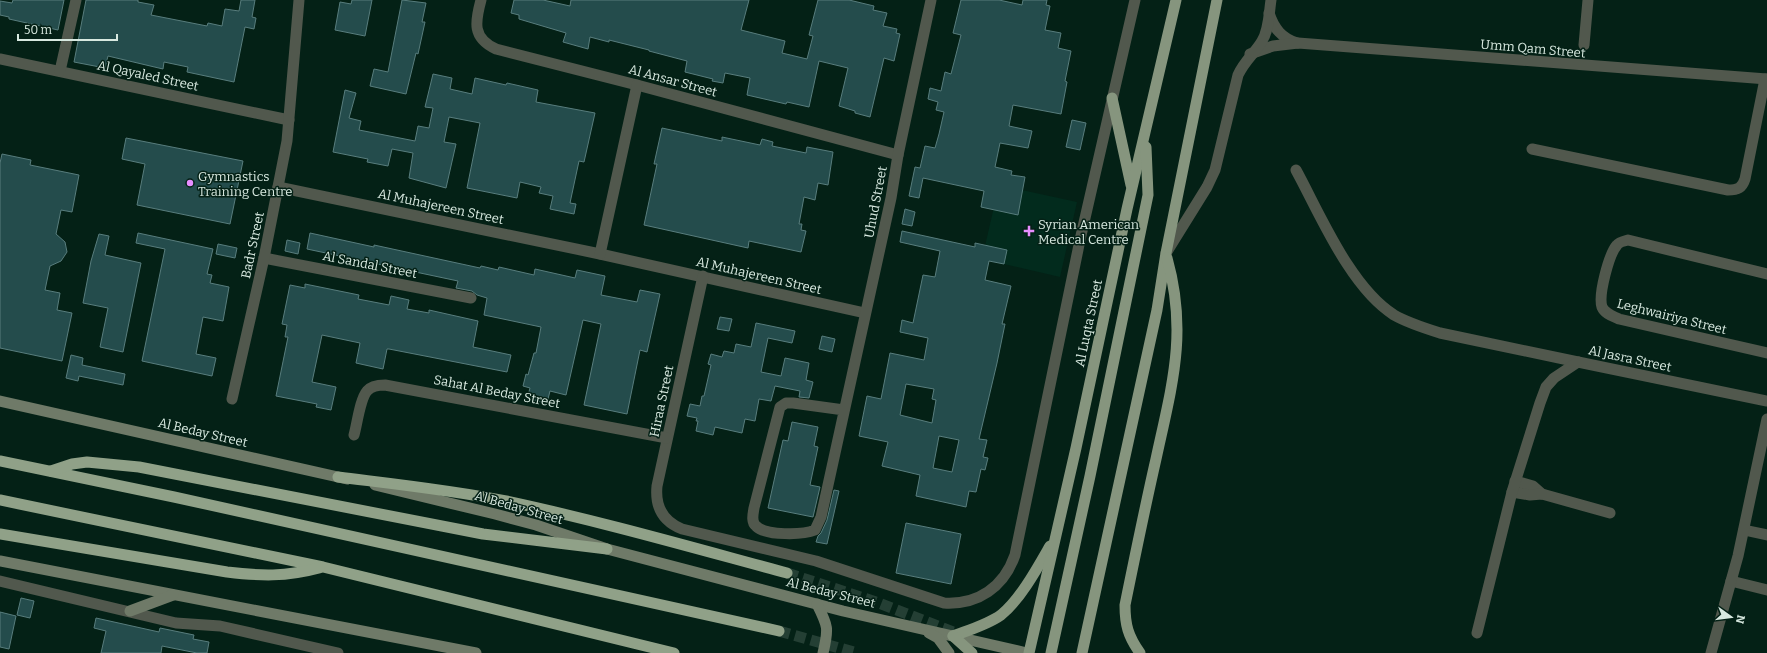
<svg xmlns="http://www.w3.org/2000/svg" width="1767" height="653" viewBox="0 0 1767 653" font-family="Bitter,serif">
  <rect width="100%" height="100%" fill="#042116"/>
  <!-- built -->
  <polygon fill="#022b1d" points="999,185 1077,202 1060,277 982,259"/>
  <!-- building -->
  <g fill="#244c4c" stroke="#587d7d" fill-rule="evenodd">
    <polygon points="13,0 64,0 58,30 9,19 9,17 0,15 0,1 12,3"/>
    <polygon points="86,0 138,0 138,2 154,5 151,15 207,26 208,23 222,26 225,9 239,11 241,0 255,0 252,17 256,18 254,29 245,27 234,82 187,72 188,67 164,62 163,69 108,56 105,68 74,62"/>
    <polygon points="352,0 372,0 365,36 335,30 340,2 351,4"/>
    <polygon points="402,0 426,3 422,22 425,22 418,54 416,53 406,94 370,86 374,69 388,72"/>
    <polygon points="514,0 543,0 570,6 571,0 749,0 741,30 785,41 782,53 807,59 813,36 809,35 818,0 849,0 874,6 873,10 887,13 883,26 897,29 896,33 900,34 894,61 884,58 870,117 855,113 855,111 839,106 848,68 819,61 809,107 787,102 786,104 747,95 750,78 725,73 723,83 712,81 713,79 685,72 687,61 649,51 649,50 609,40 609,42 590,37 588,49 563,42 566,33 519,19 519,15 511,13"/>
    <polygon points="961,0 999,0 1022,5 1023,0 1047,0 1046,5 1050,6 1045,30 1061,33 1058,48 1071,51 1065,81 1067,82 1061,114 1013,105 1009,126 1032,131 1028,148 1000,143 995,167 1012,171 1011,175 1025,177 1018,215 981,207 984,191 923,178 919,198 909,196 915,167 920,168 925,146 935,148 939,134 944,112 936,110 938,102 928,99 930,88 941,91 945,72 951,74 961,35 953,33"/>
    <polygon points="433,74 452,78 450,89 472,94 475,78 506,85 507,83 538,90 536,102 595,113 584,162 579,161 570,203 576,204 574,214 550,209 553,196 539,193 541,187 520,182 517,198 467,188 480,123 449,117 444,142 456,144 446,188 409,178 413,153 392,149 388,166 367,162 368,159 333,152 345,90 356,93 349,118 361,121 359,130 415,141 418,126 429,128 433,108 425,107"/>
    <polygon points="1072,120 1086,123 1080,150 1066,147"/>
    <polygon points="662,128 722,141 722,137 760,145 762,139 773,142 772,146 806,153 807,147 833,152 828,185 818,183 815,200 804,197 799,224 802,224 801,230 806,231 801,252 749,241 748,248 644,225 657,164 654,164"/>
    <polygon points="126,138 243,161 230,224 137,205 145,164 122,159"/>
    <polygon points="2,154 31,160 30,165 79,175 72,212 61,210 56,234 65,242 67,252 61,261 50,266 45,290 60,293 57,310 72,313 62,361 0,348 0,163"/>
    <polygon points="905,209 915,212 912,226 902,224"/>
    <path d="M902 231 975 247V243L1007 250 1004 264 989 261 985 280 1011 286 1002 324H1005L997 363 979 439 987 440 983 457 988 458 985 470 981 469 976 492 969 491 966 507 916 496 920 475 882 466 888 442 859 436 867 396 881 399 890 353 924 360 928 338 900 332 902 320 913 323 923 275 935 277 940 251 900 242ZM906 384 934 389 932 399 936 400 932 423 900 415ZM939 436 959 440 952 472 933 468Z"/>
    <polygon points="138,233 213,249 207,274 212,275 210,283 229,287 223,321 203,317 196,354 216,358 212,376 142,361 165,249 136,243"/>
    <polygon points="310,233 374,247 374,245 480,268 481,266 498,270 499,267 534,275 535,269 575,278 577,270 605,276 601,295 637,302 640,290 660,294 647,352 640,350 627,414 584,405 601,324 583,320 566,395 550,391 547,403 527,399 530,388 523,386 526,374 528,375 534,353 536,353 541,327 484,315 487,298 477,295 472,291 456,288 458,281 307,249"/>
    <polygon points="99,234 109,236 105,255 141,263 123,352 100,347 108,308 83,303 91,261"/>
    <polygon points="287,240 300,243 298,254 285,251"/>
    <polygon points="218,244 237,248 235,258 216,254"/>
    <polygon points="305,284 359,295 358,299 389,305 391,296 409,300 407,309 429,313 429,310 478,321 473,347 511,355 507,372 389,349 387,349 383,369 356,363 360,343 322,335 312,382 336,387 331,410 316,407 317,404 276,396 288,337 285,337 287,325 282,324 290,285 305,288"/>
    <polygon points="720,317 732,319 729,331 717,329"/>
    <polygon points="756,323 795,331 792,343 768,338 761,372 781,376 785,358 809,363 806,380 813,382 809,398 799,397 800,391 775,386 771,401 759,399 755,421 745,419 742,433 715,427 713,435 696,431 698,421 696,421 697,418 687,416 690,404 700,406 702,396 704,396 711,365 708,364 711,354 722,357 724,351 734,353 736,344 751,347"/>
    <polygon points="822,336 835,339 832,352 819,349"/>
    <polygon points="71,355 83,358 82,365 125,374 123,385 79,376 78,381 66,378"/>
    <polygon points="792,422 818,427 814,446 818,447 810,485 820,487 813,517 768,508 783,440 788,441"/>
    <polygon points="834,490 839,491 827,544 816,542 818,536 821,533 827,520"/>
    <polygon points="906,523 961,534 951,584 896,573"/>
    <polygon points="21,598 34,601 30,618 17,615"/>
    <polygon points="0,612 16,616 9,649 0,647"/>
    <polygon points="96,618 159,632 160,628 194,635 193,639 209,642 207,653 197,653 162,646 161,653 101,653 106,631 94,628"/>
  </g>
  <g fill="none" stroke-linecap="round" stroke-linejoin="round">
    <!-- trunk-tunnel -->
    <g stroke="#243f34" stroke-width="11" stroke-dasharray="11 5.5" stroke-linecap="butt">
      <polyline points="787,573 879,603 956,633"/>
      <polyline points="779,631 857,653"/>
    </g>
    <!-- minor -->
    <g stroke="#51584d" stroke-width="11">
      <path d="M481 0C475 22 472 38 496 49L637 85 898 155"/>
      <path d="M1269 13C1274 29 1282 38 1297 43"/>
      <polyline points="1584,45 1588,0"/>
      <polyline points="1250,54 1273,46 1298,43 1767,79"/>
      <polyline points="0,59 289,120"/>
      <polyline points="60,71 76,0"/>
      <path d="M1532 149 1728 190C1738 190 1742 188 1745 179L1765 79"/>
      <path d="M1296 170C1320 214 1350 287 1394 315 1408 323 1424 328 1440 333L1578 362"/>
      <polyline points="278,187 600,254 865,313"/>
      <path d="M1166 253 1207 187 1215 170 1238 75C1245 60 1255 53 1262 41 1269 30 1269 13 1271 0"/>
      <polyline points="600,254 637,85"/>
      <polyline points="264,258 471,298"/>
      <path d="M1767 274 1628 240C1624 241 1619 242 1617 245 1609 254 1598 295 1602 307 1605 314 1613 316 1619 319L1767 353"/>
      <path d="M703 276 657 486C655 506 662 521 682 529L816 561 944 603C978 605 1004 587 1015 555L1080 240 1135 0"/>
      <polyline points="232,399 264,258 287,141 299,0"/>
      <path d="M844 410 793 403H786L780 407 754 508C753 514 751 522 756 526 766 536 803 535 815 530L821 517 891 198 898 155 931 0"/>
      <path d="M354 435C357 425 360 399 367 391 371 386 379 385 385 385L667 438"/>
      <polyline points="1515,481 1533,486 1542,494"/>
      <polyline points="1512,492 1530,495 1542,494 1610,513"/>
      <polyline points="1744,530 1767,535"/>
      <polyline points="0,581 176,623 220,626 338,653"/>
      <polyline points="1731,581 1767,590"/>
      <polyline points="1477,633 1512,492 1540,403 1546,387 1554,378 1578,362 1767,401"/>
      <polyline points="1711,653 1738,556 1767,419"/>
    </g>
    <!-- secondary -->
    <g stroke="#6f7a68" stroke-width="11">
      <polyline points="0,401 347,479"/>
      <polyline points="375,485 495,514 536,525 607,549 843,611 1027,653"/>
      <polyline points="0,561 476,653"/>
      <path d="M817 604C828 626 829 628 823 653"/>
      <polyline points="130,611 173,595"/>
      <polyline points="929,633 938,638 949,653"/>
    </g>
    <!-- primary -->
    <g stroke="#86957e" stroke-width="11">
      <polyline points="1112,98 1131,185"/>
      <path d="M953 636C969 630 987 625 1001 615 1020 600 1038 567 1050 546"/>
      <polyline points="953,636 972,653"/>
      <polyline points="1029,653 1076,448 1127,209 1176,0"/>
      <polyline points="1051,653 1090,476 1148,195 1146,147"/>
      <polyline points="1082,653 1157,310 1166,253 1217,0"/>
      <path d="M1140 653C1128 636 1125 625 1125 605 1135 556 1145 507 1156 459 1172 385 1188 333 1167 258"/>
    </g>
    <!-- trunk -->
    <g stroke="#90a188" stroke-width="11">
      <polyline points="0,461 174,497 779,631"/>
      <polyline points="51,471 72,464 87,462 139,467 483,534 607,549"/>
      <path d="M338 477C394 484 451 490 506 501 600 521 694 548 787 573"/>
      <polyline points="0,500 323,567 674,653"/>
      <path d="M0 534 227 572C260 576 286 577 319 568"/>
    </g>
  </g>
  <!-- markers -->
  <g fill="#e88eff" stroke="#042116" stroke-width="1.5">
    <circle cx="190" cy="183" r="4"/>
    <path d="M1027 225h4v4h4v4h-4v4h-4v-4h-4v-4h4z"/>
  </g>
  <g text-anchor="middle" stroke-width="3" stroke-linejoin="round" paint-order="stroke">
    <!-- street labels -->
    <g font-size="13" fill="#d8e9e0" stroke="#042116">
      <text transform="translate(1533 48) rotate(5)" y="5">Umm Qam Street</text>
      <text transform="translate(148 75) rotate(12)" y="5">Al Qayaled Street</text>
      <text transform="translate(673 80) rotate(15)" y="5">Al Ansar Street</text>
      <text transform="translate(875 202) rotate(-79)" y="5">Uhud Street</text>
      <text transform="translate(441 206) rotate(12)" y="5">Al Muhajereen Street</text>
      <text transform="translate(252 245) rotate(-78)" y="5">Badr Street</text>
      <text transform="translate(370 264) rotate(11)" y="5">Al Sandal Street</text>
      <text transform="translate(759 275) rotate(13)" y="5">Al Muhajereen Street</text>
      <text transform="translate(1672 316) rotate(14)" y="5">Leghwairiya Street</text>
      <text transform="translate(1088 323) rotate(-78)" y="5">Al Luqta Street</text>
      <text transform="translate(1630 358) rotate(12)" y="5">Al Jasra Street</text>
      <text transform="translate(497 391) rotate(11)" y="5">Sahat Al Beday Street</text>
      <text transform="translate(661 401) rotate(-78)" y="5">Hiraa Street</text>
      <text transform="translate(203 432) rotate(13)" y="5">Al Beday Street</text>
      <text transform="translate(519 507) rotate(16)" y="5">Al Beday Street</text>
      <text transform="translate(831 592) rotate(14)" y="5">Al Beday Street</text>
    </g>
    <!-- poi labels -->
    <g font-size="13" fill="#d8e9e0" stroke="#042116" text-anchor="start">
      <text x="198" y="181">Gymnastics<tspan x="198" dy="15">Training Centre</tspan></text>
      <text x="1038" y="229">Syrian American<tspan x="1038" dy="15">Medical Centre</tspan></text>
    </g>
  </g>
  <!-- north arrow -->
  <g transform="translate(1731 617) rotate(104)" stroke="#042116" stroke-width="3" paint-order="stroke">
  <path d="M0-3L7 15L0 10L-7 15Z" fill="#d8e9e0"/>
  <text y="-6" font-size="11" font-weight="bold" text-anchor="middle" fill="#d8e9e0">N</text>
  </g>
  <!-- scale -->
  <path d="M18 34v6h99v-6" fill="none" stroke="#d8e9e0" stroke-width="2"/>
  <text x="24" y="34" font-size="12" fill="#d8e9e0" stroke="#042116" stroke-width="3" paint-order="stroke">50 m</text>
</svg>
